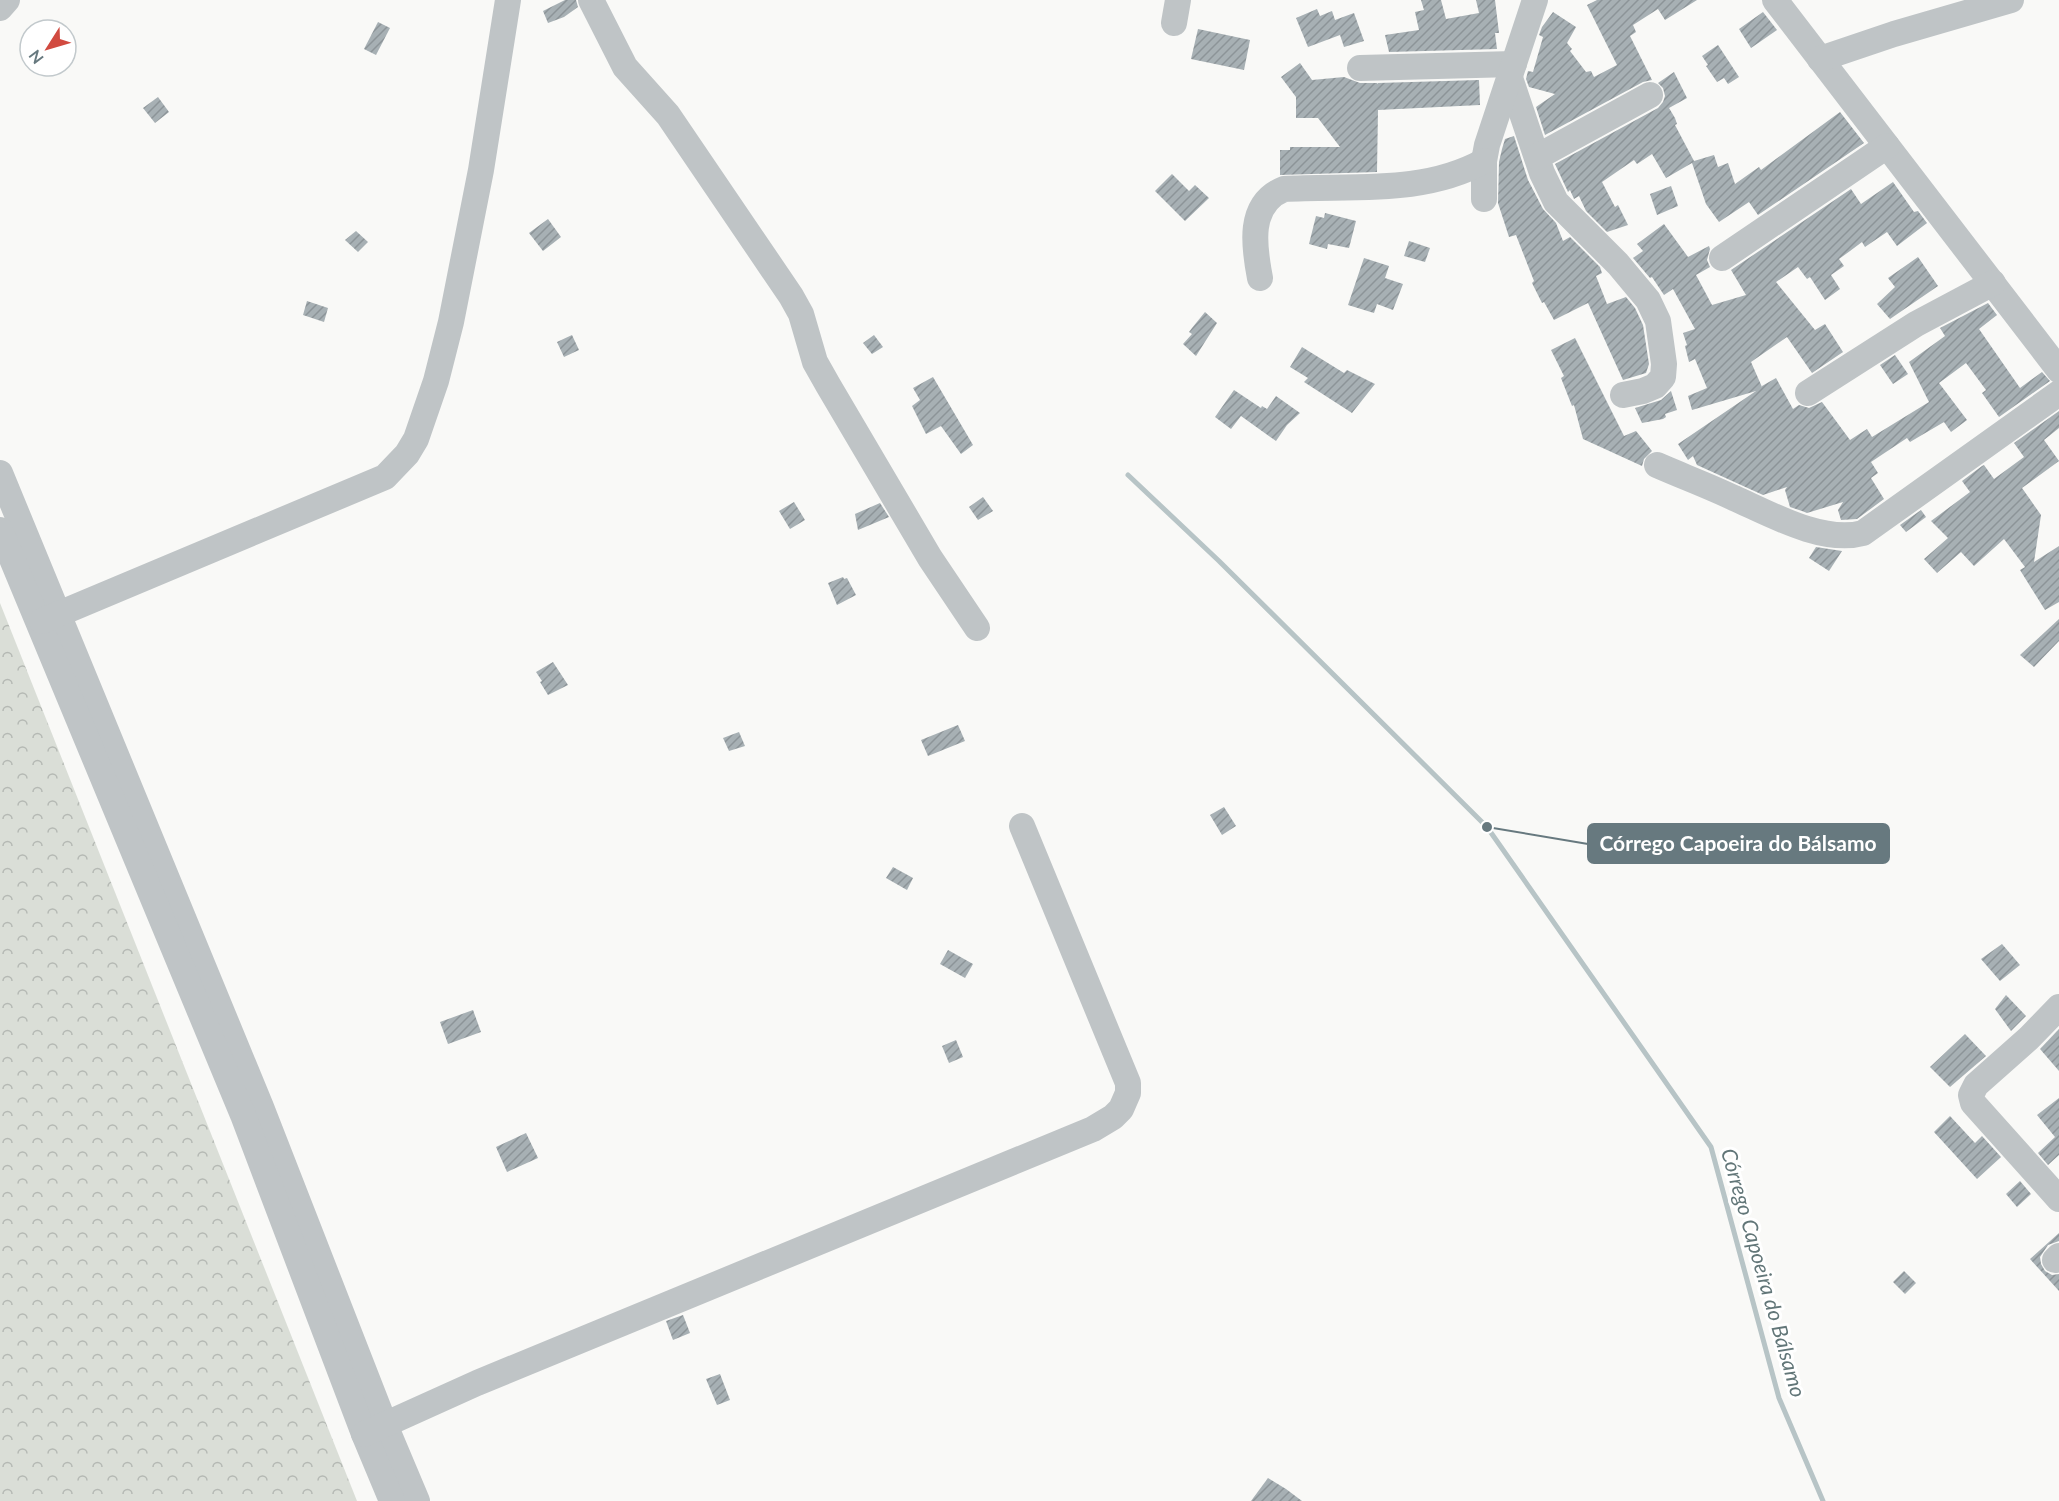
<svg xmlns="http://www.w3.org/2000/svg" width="2059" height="1501" viewBox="0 0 2059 1501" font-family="Lato,sans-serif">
  <defs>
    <pattern id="forest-crowns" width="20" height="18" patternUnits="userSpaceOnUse" patternTransform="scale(1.5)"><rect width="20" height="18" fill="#daded7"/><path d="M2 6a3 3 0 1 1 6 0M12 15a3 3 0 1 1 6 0" fill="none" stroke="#b5b9b4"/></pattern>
    <pattern id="building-hatch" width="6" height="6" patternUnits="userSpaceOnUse" patternTransform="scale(1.5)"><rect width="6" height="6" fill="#a7b0b4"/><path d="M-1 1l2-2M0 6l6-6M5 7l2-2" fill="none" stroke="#8c9498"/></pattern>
  </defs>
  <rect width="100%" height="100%" fill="#f9f9f7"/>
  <!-- forest -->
  <polygon fill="url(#forest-crowns)" points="0,603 357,1501 0,1501"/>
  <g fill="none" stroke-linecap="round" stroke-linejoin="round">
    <!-- stream -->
    <polyline stroke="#b7c4c6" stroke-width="5" points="1128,475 1219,561 1487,827 1711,1147 1779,1398 1823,1501"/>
  </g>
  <!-- building -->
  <g fill="url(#building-hatch)">
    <polygon points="565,0 576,0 578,7 564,17 548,23 543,11"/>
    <polygon points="1421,0 1441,0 1446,19 1479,13 1476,0 1495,0 1499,33 1495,33 1497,49 1389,52 1385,35 1419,30 1415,12 1424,10"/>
    <polygon points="1597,0 1697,0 1665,20 1658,9 1633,25 1636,32 1630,36 1652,80 1643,82 1545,135 1536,107 1555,94 1529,87 1526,79 1528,71 1533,72 1543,37 1539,35 1542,27 1553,12 1576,27 1567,43 1572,49 1570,51 1586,72 1591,71 1594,77 1617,65 1587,5"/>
    <polygon points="1317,9 1320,16 1332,11 1335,20 1354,13 1364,41 1344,47 1340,35 1308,47 1296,18"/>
    <polygon points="1763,12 1777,30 1751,48 1739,29"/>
    <polygon points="378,22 390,28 376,55 364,49"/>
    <polygon points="1198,29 1250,40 1244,70 1191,59"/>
    <polygon points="1718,45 1739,77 1728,84 1724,78 1717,82 1706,66 1708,65 1702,56"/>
    <polygon points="1300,63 1312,80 1344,77 1360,83 1377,83 1378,84 1378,83 1479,80 1480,105 1378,110 1377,172 1280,175 1280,150 1290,150 1290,147 1340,147 1318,118 1296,118 1296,97 1281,77"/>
    <polygon points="1674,72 1687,98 1669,108 1675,118 1677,124 1675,125 1694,161 1714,155 1718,167 1728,163 1735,184 1759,167 1761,170 1840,112 1864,143 1758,215 1749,202 1719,222 1706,204 1692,163 1666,178 1652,154 1637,164 1634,160 1602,182 1615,207 1618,205 1628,225 1607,232 1586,211 1579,196 1574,199 1570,190 1568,192 1555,164 1658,108 1663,102 1665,96 1663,88 1658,83"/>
    <polygon points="158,97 169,112 155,123 143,108"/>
    <polygon points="1514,136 1528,180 1543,209 1556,223 1563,241 1570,237 1600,267 1602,273 1596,276 1607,304 1626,297 1635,308 1643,325 1649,364 1646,373 1623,380 1588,303 1554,320 1544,302 1542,303 1532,283 1534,281 1516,235 1509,237 1498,203 1499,162 1502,149 1505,139"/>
    <polygon points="1172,174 1189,191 1195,185 1209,198 1185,221 1155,191"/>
    <polygon points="1893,182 1914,212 1918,211 1927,223 1897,246 1887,232 1865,247 1862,242 1850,251 1839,259 1844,266 1831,275 1840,289 1825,300 1810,277 1807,279 1798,267 1776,282 1815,330 1825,324 1843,352 1812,373 1787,337 1751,362 1762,387 1762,386 1776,378 1793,409 1799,405 1809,408 1822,402 1850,440 1867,429 1872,437 1929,402 1909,362 1945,336 1940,328 1988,303 1997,315 1979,329 2020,388 2042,372 2050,381 1999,417 1982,393 1986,390 1966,363 1939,383 1967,420 1951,432 1944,422 1910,442 1907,438 1871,462 1878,473 1871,478 1884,499 1857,519 1841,520 1838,510 1843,502 1807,513 1802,511 1790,507 1785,490 1787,487 1763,495 1697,465 1693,456 1688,460 1678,444 1756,391 1692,410 1688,396 1707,388 1695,359 1689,362 1685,346 1687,345 1683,333 1695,329 1673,289 1664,295 1652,277 1650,278 1633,258 1643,251 1637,244 1664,224 1688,257 1709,246 1710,249 1707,260 1710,267 1696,275 1712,305 1746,295 1731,270 1851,189 1861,204"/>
    <polygon points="1671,186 1678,206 1657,215 1650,194"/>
    <polygon points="1325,213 1356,221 1349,248 1328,244 1327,249 1309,244 1316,216 1324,218"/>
    <polygon points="548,219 561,237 543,251 529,233"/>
    <polygon points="356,231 368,242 358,252 345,240"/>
    <polygon points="1409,241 1430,248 1425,262 1404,256"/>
    <polygon points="1918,257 1938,286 1890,319 1877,304 1895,287 1888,278"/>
    <polygon points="1364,258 1389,266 1385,278 1403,284 1393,310 1377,304 1374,313 1348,305"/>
    <polygon points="307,301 328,308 324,322 303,315"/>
    <polygon points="1205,312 1217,323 1196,356 1183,344 1192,334 1189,332 1192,328"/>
    <polygon points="572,335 579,350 564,357 557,342"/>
    <polygon points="874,335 883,347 872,354 863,343"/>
    <polygon points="1575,338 1624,436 1636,431 1652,451 1644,459 1642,466 1583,439 1574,405 1572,406 1561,378 1564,376 1551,350"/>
    <polygon points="1302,347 1344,373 1347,370 1375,384 1352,413 1304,382 1308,378 1290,367"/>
    <polygon points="1895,355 1908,374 1893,384 1880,365"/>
    <polygon points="933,377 973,445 961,454 941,426 926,434 912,406 920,400 913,388"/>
    <polygon points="1234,390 1261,408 1262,406 1267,409 1276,396 1300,413 1287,425 1276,441 1241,416 1231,429 1215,417"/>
    <polygon points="1671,391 1677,410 1665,414 1666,417 1663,419 1642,423 1635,408 1661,400"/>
    <polygon points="2059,411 2059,428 2044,440 2059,461 2022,488 2041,515 2034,562 2059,546 2059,602 2045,610 2020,570 2025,567 2004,539 1974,566 1961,552 1937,573 1924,559 1948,538 1931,521 1970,492 1962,481 1982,466 1984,465 1994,479 2024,457 2014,443"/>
    <polygon points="983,497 993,511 978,520 969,507"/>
    <polygon points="794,502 805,520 790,529 779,511"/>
    <polygon points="880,503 889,517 858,530 855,514"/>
    <polygon points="1921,510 1926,517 1906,532 1900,525"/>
    <polygon points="1816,547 1842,551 1829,571 1809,558"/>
    <polygon points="843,577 844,579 847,578 856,595 837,605 828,583"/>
    <polygon points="2059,619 2059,641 2034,667 2020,655"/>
    <polygon points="553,662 568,685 548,695 540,682 542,681 536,672"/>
    <polygon points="958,725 965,741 928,756 921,740"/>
    <polygon points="739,732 745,746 729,751 723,738"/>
    <polygon points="1224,807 1236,826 1222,835 1210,815"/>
    <polygon points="893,867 913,878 907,890 886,878"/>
    <polygon points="2002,944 2020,965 2000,981 1981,959"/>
    <polygon points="948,950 973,964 965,978 940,964"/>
    <polygon points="2006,995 2026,1016 2011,1031 1995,1009"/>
    <polygon points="473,1010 481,1032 448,1044 440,1022"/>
    <polygon points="2059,1029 2059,1071 2040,1049"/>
    <polygon points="1965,1034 1986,1056 1950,1087 1930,1067"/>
    <polygon points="956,1040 963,1057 949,1063 942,1046"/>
    <polygon points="2059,1098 2059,1155 2048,1165 2038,1153 2055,1137 2037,1115"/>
    <polygon points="1950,1116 1975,1143 1982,1136 2001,1157 1977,1179 1934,1132"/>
    <polygon points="526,1133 538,1158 507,1172 496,1147"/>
    <polygon points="2020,1181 2031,1194 2017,1207 2006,1194"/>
    <polygon points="2059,1233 2059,1241 2048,1245 2040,1257 2041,1264 2045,1271 2052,1275 2059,1274 2059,1291 2030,1259"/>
    <polygon points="1904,1271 1916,1283 1905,1294 1893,1282"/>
    <polygon points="683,1315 690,1333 673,1340 666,1321"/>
    <polygon points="720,1374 730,1400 717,1405 706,1379"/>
    <polygon points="1268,1478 1286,1489 1302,1501 1251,1501"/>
  </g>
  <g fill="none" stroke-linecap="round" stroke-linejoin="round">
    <!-- minor -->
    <g stroke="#bfc4c6" stroke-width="26">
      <polyline points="591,0 625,67 668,115 791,296 801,314 815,362 828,385 930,558 977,628"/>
      <polyline points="1775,0 2059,370"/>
      <polyline points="0,8 7,0"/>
      <polyline points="1174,23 1178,0"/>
      <polyline points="1820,59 1894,34 2011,0"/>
      <polyline points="1360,68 1514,64"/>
      <polyline points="1510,78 1542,173 1556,202 1618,264 1648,300 1658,321 1664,364 1663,377 1655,386 1643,391 1623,395"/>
      <polyline points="1537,157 1650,95"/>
      <polyline points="1484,199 1484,161 1487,145 1535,0"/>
      <polyline points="1722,258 1887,146"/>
      <path d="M1260 278C1254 247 1247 204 1284 189 1351 185 1423 195 1484 161"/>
      <polyline points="1808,393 1916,324 1993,283"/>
      <path d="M1657 465C1682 476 1709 486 1734 498 1770 514 1823 544 1863 533L2059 393"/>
      <polyline points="0,473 261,1107 385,1425 417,1501"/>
      <polyline points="0,530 243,1115 364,1434 392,1501"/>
      <polyline points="42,621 385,477 407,454 416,439 436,381 451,322 481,170 508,0"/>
      <polyline points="2059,1007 2029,1038 1976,1085 1971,1095 1973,1103 2059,1199"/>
      <polyline points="2055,1260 2059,1256"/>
      <polyline points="364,1434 477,1383 1093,1129 1113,1117 1121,1109 1128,1093 1128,1083 1022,826"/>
    </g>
  </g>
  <g text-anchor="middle" stroke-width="6" stroke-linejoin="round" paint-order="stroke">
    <!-- water labels -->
    <g font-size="21" font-style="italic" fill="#627678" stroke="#fff">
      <text transform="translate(1763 1273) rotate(74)" y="7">Córrego Capoeira do Bálsamo</text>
    </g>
  </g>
  <!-- callouts -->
  <path fill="none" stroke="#67797f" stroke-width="2" d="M1487 827L1588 844"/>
  <circle fill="#67797f" stroke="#fff" stroke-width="2" cx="1487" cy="827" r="6"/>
  <rect fill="#67797f" stroke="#67797f" stroke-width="2" x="1588" y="824" width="301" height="39" rx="6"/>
  <g font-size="21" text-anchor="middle" font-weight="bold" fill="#fff">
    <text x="1738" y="851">Córrego Capoeira do Bálsamo</text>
  </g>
  <!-- north arrow -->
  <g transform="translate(48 48) rotate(233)"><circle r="28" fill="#ffffff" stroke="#c2c9cc" stroke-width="1.5"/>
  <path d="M0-4.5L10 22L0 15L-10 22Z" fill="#d14a40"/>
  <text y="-9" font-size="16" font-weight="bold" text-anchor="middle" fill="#67797f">N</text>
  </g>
</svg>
